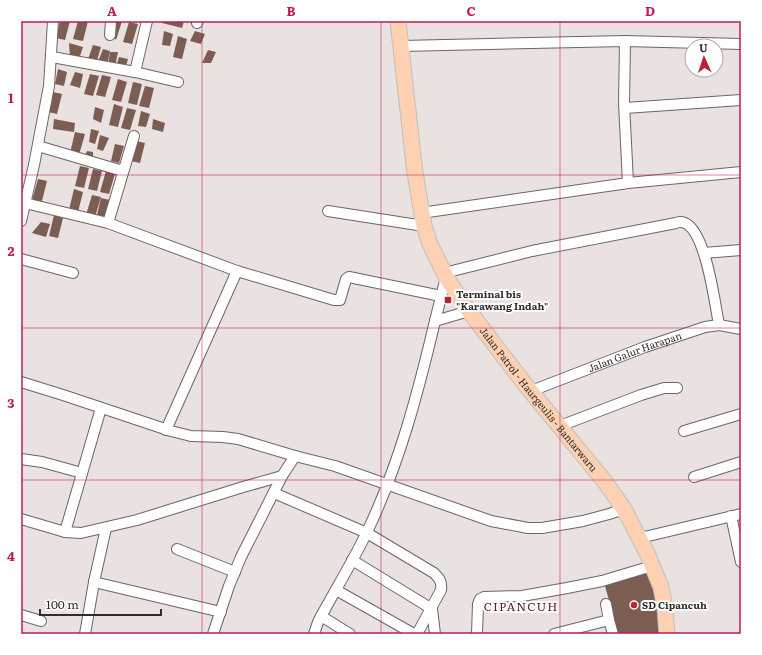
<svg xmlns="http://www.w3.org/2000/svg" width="762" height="655" viewBox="0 0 762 655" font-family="Literata,serif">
  <rect width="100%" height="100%" fill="#e9e2e0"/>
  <!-- building -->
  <g fill="#7c5d52">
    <polygon points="60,21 70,21 65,40 56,38"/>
    <polygon points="78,21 88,21 83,41 73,39"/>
    <polygon points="113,21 122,21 116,40 111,33"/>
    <polygon points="162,21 184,21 182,28 162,23"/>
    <polygon points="129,22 138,24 132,44 123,42"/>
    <polygon points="164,31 173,34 170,46 162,45"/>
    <polygon points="195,31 205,34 201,44 190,41"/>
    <polygon points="178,36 187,39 182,59 173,57"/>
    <polygon points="69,43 83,47 79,59 70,57"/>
    <polygon points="93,45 101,47 96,64 87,62"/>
    <polygon points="103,49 110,51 107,66 97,64"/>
    <polygon points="208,50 216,52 211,63 202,63"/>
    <polygon points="110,52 118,52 115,67 108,66"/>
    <polygon points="119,57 128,59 125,69 116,67"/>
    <polygon points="58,69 67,72 64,86 55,84"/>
    <polygon points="75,72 83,74 80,88 70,85"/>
    <polygon points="90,74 99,76 93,96 84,94"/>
    <polygon points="102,75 111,77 105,97 96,95"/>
    <polygon points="118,79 127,82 121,102 112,100"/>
    <polygon points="133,82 142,84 137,105 128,103"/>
    <polygon points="145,86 154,88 149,108 139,106"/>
    <polygon points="53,92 62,94 57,114 48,112"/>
    <polygon points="114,104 123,107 118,127 109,125"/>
    <polygon points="95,107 104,110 101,123 93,119"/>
    <polygon points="127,108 136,110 130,130 121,128"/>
    <polygon points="141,111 150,114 146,127 138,126"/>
    <polygon points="54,119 75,123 74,132 53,129"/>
    <polygon points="153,119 165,123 163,132 152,129"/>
    <polygon points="91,129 99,131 95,144 89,142"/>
    <polygon points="75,132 85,134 79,155 70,153"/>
    <polygon points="100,135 109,138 103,151 97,149"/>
    <polygon points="136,141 145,143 140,163 131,161"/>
    <polygon points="115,144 124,146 119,163 111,161"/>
    <polygon points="87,151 93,152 93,160 84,158"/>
    <polygon points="80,166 89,168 84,188 75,186"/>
    <polygon points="93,169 102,171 97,191 88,189"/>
    <polygon points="106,171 115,174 109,194 100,192"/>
    <polygon points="38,179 47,181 42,201 32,200"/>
    <polygon points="74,189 83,192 78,212 69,210"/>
    <polygon points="92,195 101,197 95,217 86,215"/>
    <polygon points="101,198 110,200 105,220 96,219"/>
    <polygon points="54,215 63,218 58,238 49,236"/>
    <polygon points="41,222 50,224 46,237 32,233"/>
    <polygon points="648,570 659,612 661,634 618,634 604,582"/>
  </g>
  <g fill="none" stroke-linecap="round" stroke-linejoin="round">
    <!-- minor casing -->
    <g stroke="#6c6664" stroke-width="12">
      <g id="minor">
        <polyline points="197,23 198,21"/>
        <polyline points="110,35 111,21"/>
        <polyline points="625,41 624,103 628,183"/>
        <polyline points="401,46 625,41 741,44"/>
        <polyline points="52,57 135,72 147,21"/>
        <polyline points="135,72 178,82"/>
        <polyline points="625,108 741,100"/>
        <polyline points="38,146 123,171"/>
        <polyline points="25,203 108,223 134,136"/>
        <polyline points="328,211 424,226"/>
        <polyline points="421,213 628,183 741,172"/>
        <polyline points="21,221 34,165 49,86 53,21"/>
        <polyline points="108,223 237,271"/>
        <polyline points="704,253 741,250"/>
        <polyline points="21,259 73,273"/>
        <path d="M444 273 532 251 676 223C678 222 682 222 685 223 706 232 715 304 719 325"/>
        <polyline points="446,277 435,321 469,311"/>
        <polyline points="21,382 63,395 171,431 191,436 223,437 238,439 295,456 335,466 491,521 528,528 542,528 583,521 609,514 624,509"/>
        <path id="s1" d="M531 391 645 347 705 327 719 325 741 329"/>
        <polyline points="560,426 641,395 664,388 677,388"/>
        <polyline points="166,430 237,271 334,300 340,300 346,279 349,277 441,296"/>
        <polyline points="684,431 741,414"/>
        <polyline points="21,459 42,462 82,473"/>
        <polyline points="694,477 741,462"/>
        <path d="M274 493 367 533 434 573C440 579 442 582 441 590L417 634"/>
        <polyline points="731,516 741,562"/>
        <polyline points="21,519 65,532 81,533 137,520 243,487 282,476"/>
        <polyline points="65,532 101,408"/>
        <polyline points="640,538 741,514"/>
        <polyline points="177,549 235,572"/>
        <polyline points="352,560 432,609 435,634"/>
        <polyline points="94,582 221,612"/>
        <polyline points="336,590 414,634"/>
        <polyline points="606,604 609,620"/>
        <polyline points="21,615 41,621"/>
        <polyline points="321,616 350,634"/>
        <polyline points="85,634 94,582 106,528"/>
        <polyline points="213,634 229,586 241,557 282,476 295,456"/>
        <path d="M314 634 318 622C334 592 352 563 367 532 399 465 418 393 435 321"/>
        <polyline points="477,634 478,604 480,599 484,597 522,596 567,588 602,581 652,566"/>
        <polyline points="554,634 609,620 613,634"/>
      </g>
    </g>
    <!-- primary casing -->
    <g stroke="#c1c0c0" stroke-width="17">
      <g id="primary">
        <path id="s2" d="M398 21 415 173 424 226 430 244 446 277 469 311 524 383 605 482 624 509 647 553 661 587 665 608 667 634"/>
      </g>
    </g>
    <!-- minor -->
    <use href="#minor" stroke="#fff" stroke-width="10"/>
    <!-- primary -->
    <use href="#primary" stroke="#ffd0b2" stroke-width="15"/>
  </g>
  <!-- grid -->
  <path fill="none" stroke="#c2185b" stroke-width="1" stroke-opacity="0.55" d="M202 21V634M381 21V634M560 21V634M21 175H741M21 328H741M21 480H741"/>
  <!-- markers -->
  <g fill="#b62533" stroke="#fff" stroke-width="1.5">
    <rect x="444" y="296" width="8" height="8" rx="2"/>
    <circle cx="634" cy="605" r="4"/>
  </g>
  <g text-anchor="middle" stroke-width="4" stroke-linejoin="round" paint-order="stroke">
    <!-- poi labels -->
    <g font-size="10" font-weight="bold" fill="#302e2d" stroke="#fff" text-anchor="start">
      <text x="456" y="298">Terminal bis<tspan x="456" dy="12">"Karawang Indah"</tspan></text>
      <text x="642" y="609">SD Cipancuh</text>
    </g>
    <!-- street labels -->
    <g font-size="10" fill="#302e2d" stroke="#fff">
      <text dy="4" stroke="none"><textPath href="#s1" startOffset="111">Jalan Galur Harapan</textPath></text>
      <text dy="4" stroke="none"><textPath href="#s2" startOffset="416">Jalan Patrol - Haurgeulis - Bantarwaru</textPath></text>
    </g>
    <!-- quarter labels -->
    <g font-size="12" letter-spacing="1" fill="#672124" stroke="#fff">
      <text x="521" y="611">CIPANCUH</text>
    </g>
  </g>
  <!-- border -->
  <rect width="762" height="655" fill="none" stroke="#ffffff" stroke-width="44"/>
  <!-- north arrow -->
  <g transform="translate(704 58) rotate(357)"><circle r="19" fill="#ffffff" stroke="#acabab"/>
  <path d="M0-3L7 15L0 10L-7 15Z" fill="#b62533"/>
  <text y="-6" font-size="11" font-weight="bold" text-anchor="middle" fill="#302e2d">U</text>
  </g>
  <!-- scale -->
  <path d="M40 609v6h121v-6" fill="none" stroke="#302e2d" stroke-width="2"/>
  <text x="46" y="609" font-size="12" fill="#302e2d" stroke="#ffffff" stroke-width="3" paint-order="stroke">100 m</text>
  <rect x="22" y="22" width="718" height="611" fill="none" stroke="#c2185b" stroke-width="1.5"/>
  <g font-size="13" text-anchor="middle" font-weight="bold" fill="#c2185b">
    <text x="112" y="16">A</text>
    <text x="291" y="16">B</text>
    <text x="471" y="16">C</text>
    <text x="650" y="16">D</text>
    <text x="11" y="103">1</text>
    <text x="11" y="256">2</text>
    <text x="11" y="408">3</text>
    <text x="11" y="561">4</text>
  </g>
</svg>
